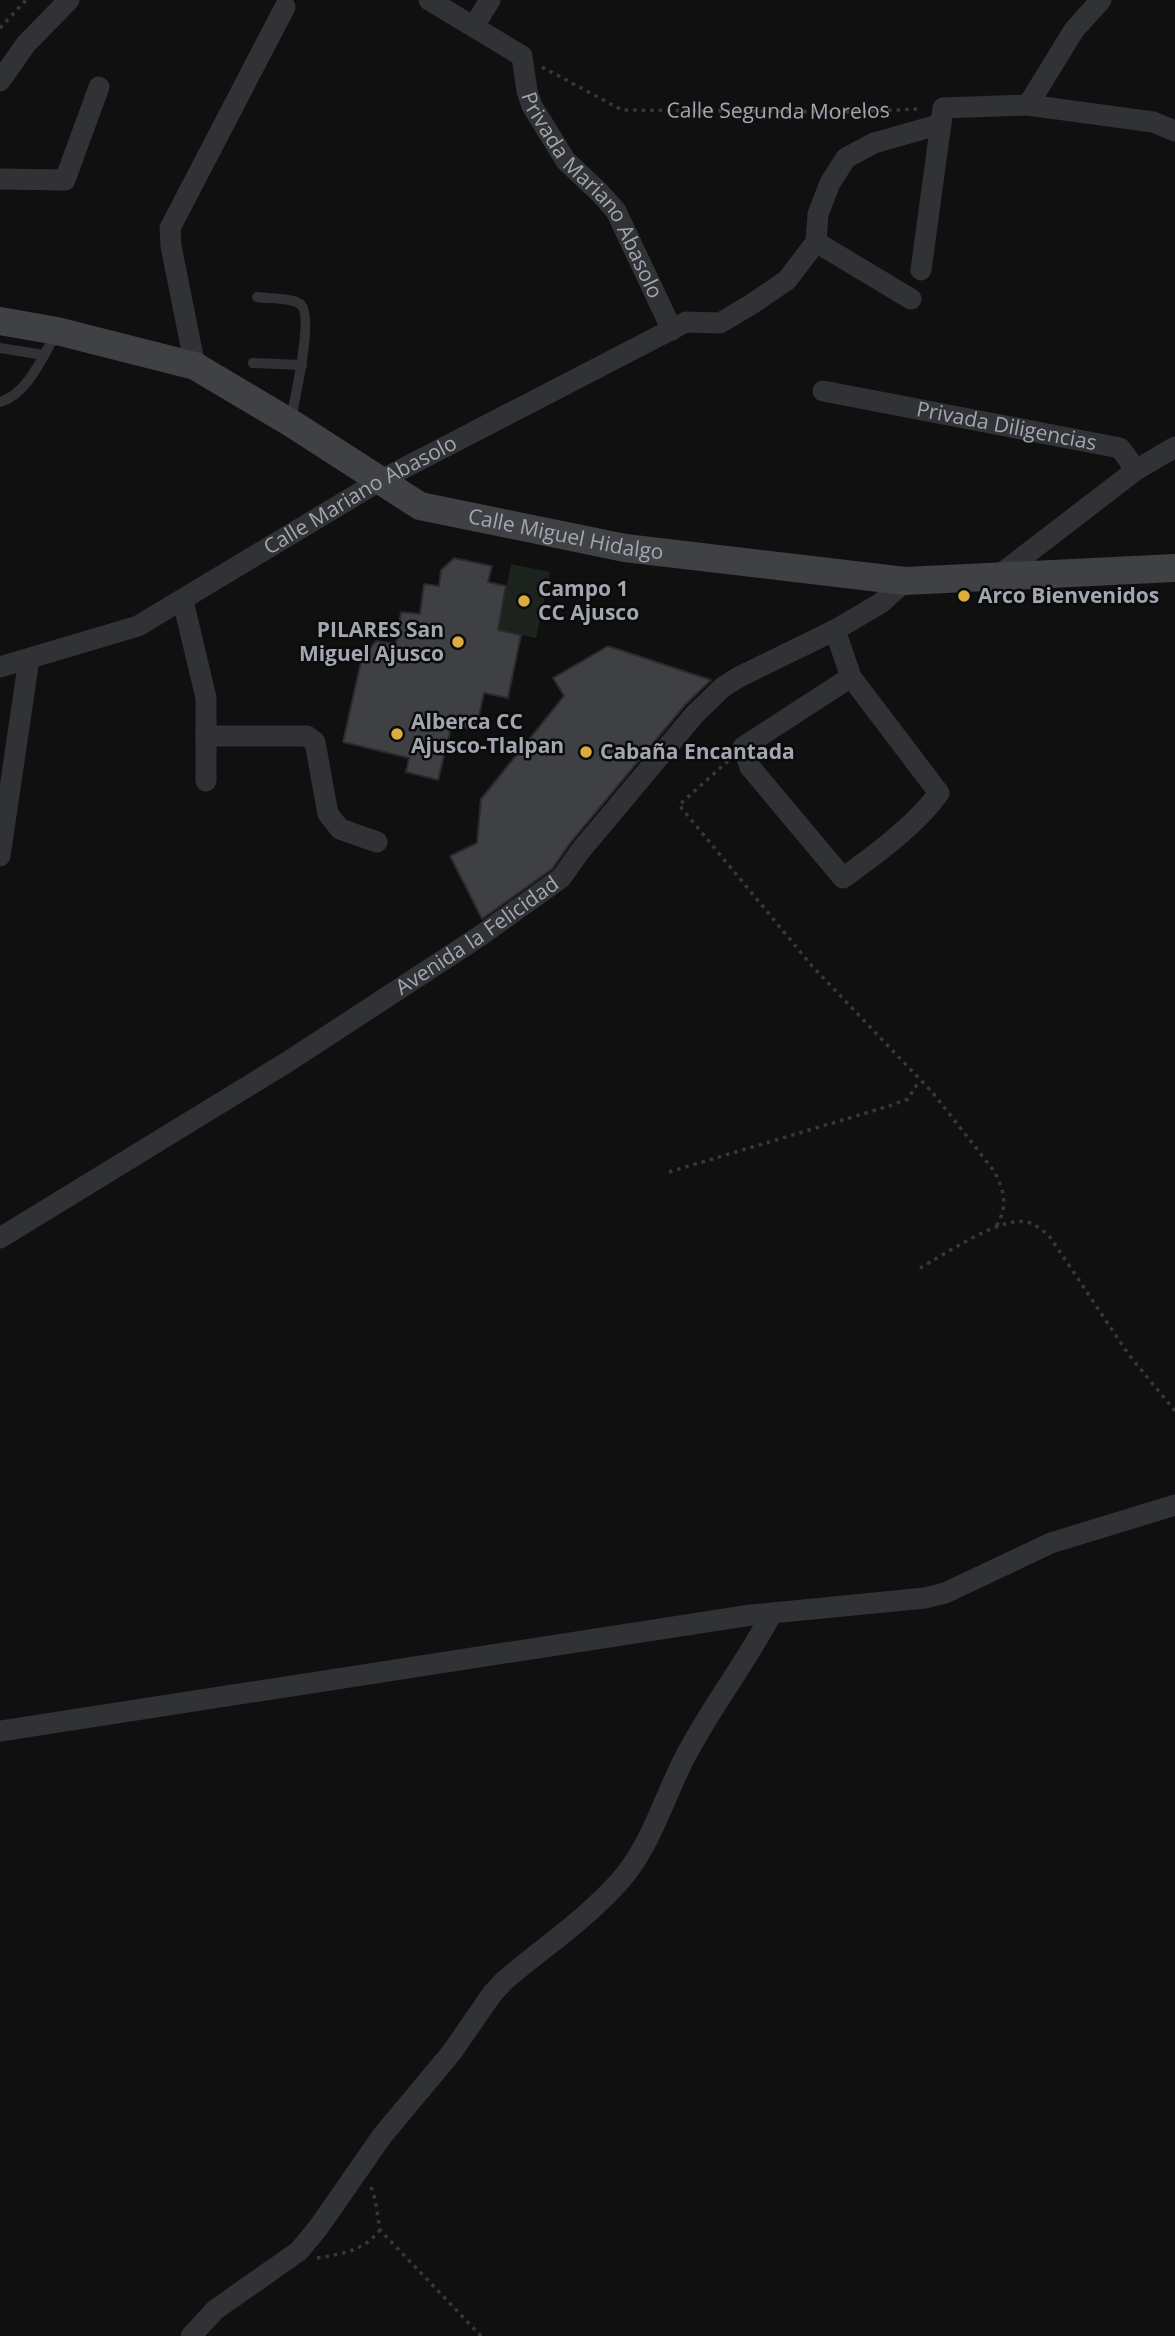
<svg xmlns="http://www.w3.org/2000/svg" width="1175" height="2336" viewBox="0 0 1175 2336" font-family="'Open Sans',sans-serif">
  <rect width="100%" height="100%" fill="#101011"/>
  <!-- green -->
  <polygon fill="#1c231d" points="511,564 550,572 536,638 498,630"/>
  <!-- building -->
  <g fill="#3f4044" stroke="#2a2a2d" stroke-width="2">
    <polygon points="454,558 492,566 488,582 506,586 498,630 521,635 508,698 484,693 476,730 452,725 438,780 406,772 409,758 343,742 362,657 376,641 396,644 401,612 420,614 424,584 439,586 441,570"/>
    <polygon points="608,646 711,680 685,705 571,842 552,869 482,919 450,856 477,843 481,799 564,696 553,678"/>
  </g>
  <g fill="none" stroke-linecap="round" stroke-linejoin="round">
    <!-- path -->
    <g stroke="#37383c" stroke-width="3.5" stroke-dasharray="3.5 5" stroke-linecap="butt">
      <polyline points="0,28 26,0"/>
      <path id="s1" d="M542 67 622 110 846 112 919 109"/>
      <path d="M728 761 679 805 812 966 933 1093 994 1171C1005 1192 1008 1206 996 1227"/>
      <polyline points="669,1172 886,1107 908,1099 919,1081"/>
      <path d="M920 1268C944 1255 1000 1216 1027 1222 1036 1224 1043 1231 1050 1237L1129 1355 1175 1411"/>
      <polyline points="371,2187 375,2199 380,2230 481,2336"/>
      <path d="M317 2258C342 2254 364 2251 380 2230"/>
    </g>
    <!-- service -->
    <g stroke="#313235" stroke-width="10">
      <path d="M257 297C268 299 289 297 300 304 315 314 294 401 291 420"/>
      <polyline points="0,348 43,355"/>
      <polyline points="253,363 302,365"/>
      <path d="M0 402C28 394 42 357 56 334"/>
    </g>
    <!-- minor -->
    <g stroke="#313235" stroke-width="21">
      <path id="s2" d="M429 0 522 56 527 91 532 106 566 161 599 192 616 211 672 330"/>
      <polyline points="474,26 490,0"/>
      <polyline points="0,81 26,44 69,0"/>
      <polyline points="1028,105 1153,122 1175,131"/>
      <polyline points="0,179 65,180 99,87"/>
      <polyline points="816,242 911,299"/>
      <polyline points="921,270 943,108 1028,105 1074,30 1101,0"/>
      <polyline points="195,366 171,246 170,228 285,7"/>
      <path id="s3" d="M823 391 1120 448 1136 470"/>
      <polyline points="998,576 1136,470 1175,447"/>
      <polyline points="183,601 206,698 206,781"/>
      <path d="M835 630 851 677 939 793C916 825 875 855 843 878L750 767 743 747 851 677"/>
      <path id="s4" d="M0 667 138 626 381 480 686 322 720 323 752 304 787 280 816 242 818 214 830 183 846 158 874 143 941 124"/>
      <polyline points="206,736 307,736 315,742 328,814 340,829 377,842"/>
      <polyline points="0,856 29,659"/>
      <path id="s5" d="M0 1238 289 1061 480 936 561 878 581 850 695 714 723 687 739 677 835 630 881 603 905 581"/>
      <polyline points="0,1731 751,1615 925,1598 945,1593 1051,1543 1175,1505"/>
      <path d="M191 2336 215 2310 299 2251 318 2228 382 2136 452 2052 492 1994 505 1980C543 1948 586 1919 619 1882 650 1848 663 1800 684 1759 710 1708 746 1663 772 1613"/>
    </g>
    <!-- secondary -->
    <path stroke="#3f4145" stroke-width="28" id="s6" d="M0 321 57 331 195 366 291 423 420 506 625 548 905 581 1175 568"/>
  </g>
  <!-- markers -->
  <g fill="#dcac3c" stroke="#0b0b0c" stroke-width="2.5">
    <circle cx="964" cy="596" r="7"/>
    <circle cx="524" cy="601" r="7"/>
    <circle cx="458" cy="642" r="7"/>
    <circle cx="397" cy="734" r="7"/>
    <circle cx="586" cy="752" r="7"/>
  </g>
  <g text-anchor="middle" stroke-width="5" stroke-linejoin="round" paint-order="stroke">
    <!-- street labels -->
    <g font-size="21" fill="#a2a6b0" stroke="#0b0b0c">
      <text dy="7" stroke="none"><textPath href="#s1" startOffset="247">Calle Segunda Morelos</textPath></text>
      <text dy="7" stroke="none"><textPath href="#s2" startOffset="268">Privada Mariano Abasolo</textPath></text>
      <text dy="7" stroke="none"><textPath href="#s3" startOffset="187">Privada Diligencias</textPath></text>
      <text dy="7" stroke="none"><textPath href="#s4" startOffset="402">Calle Mariano Abasolo</textPath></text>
      <text dy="7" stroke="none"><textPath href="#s6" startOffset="614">Calle Miguel Hidalgo</textPath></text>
      <text dy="7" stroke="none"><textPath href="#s5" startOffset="565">Avenida la Felicidad</textPath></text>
    </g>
    <!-- poi labels -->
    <g font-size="21" font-weight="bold" fill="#a2a6b0" stroke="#0b0b0c" text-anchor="start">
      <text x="538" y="596">Campo 1<tspan x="538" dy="24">CC Ajusco</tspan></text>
      <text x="978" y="603">Arco Bienvenidos</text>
      <text x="444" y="637" text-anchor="end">PILARES San<tspan x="444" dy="24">Miguel Ajusco</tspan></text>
      <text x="411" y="729">Alberca CC<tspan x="411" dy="24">Ajusco-Tlalpan</tspan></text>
      <text x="600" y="759">Cabaña Encantada</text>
    </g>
  </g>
</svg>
